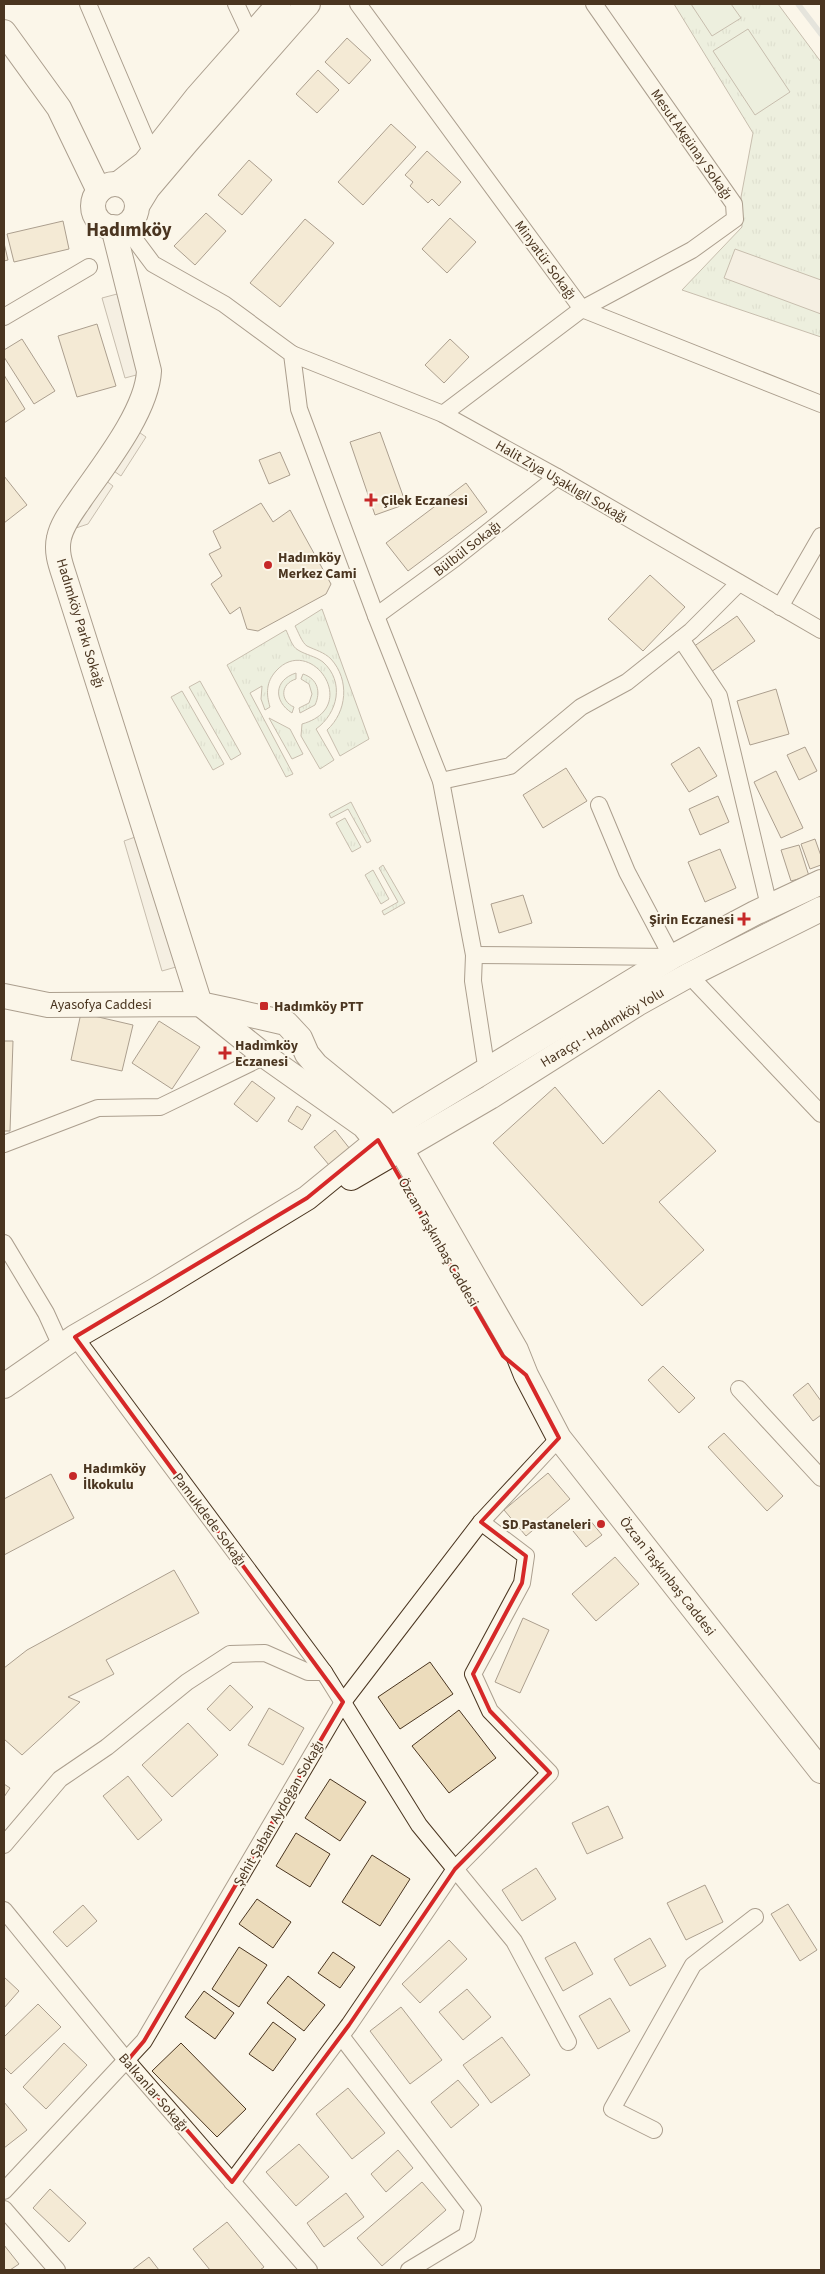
<svg xmlns="http://www.w3.org/2000/svg" width="825" height="2274" viewBox="0 0 825 2274" font-family="'Source Sans 3',sans-serif">
  <defs>
    <pattern id="grass-tufts" width="24" height="20" patternUnits="userSpaceOnUse" patternTransform="scale(1.25)"><rect width="24" height="20" fill="#dce7d0"/><path d="M3 7l-1-3M5 7V3M7 7l1-3M15 17l-1-3M17 17v-4M19 17l1-3" fill="none" stroke="#bec7b2"/></pattern>
  </defs>
  <rect width="100%" height="100%" fill="#fbf6e9"/>
  <!-- grass -->
  <g fill="url(#grass-tufts)" stroke="#887966">
    <polygon points="674,4 778,4 821,62 821,337 682,290 742,227 741,197 753,133"/>
    <path d="M322 609 369 739 340 756 327 730C347 712 350 680 331 659 324 652 315 650 307 646 302 643 298 631 295 626Z"/>
    <path d="M286 630C289 636 292 647 298 650 306 655 315 656 323 662 345 682 338 713 316 729L334 760 320 769 301 736 302 724C363 707 310 633 276 671 266 682 266 694 270 707L265 710 261 699 262 686 250 693 293 774 286 777 227 665Z"/>
    <path d="M296 673V679C280 684 280 701 294 707L292 713C273 701 274 680 296 673Z"/>
    <path d="M303 674C318 679 321 692 315 705L300 713 299 708 309 703 312 694 309 684 301 679Z"/>
    <polygon points="200,681 241,754 231,760 189,687"/>
    <polygon points="182,691 224,764 213,770 171,697"/>
    <polygon points="269,718 290,729 303,754 292,759"/>
    <polygon points="351,802 371,841 367,843 348,809 331,818 329,814"/>
    <polygon points="345,818 361,847 352,852 336,823"/>
    <polygon points="383,865 405,903 384,915 382,911 398,902 379,868"/>
    <polygon points="373,870 389,899 381,904 365,875"/>
  </g>
  <!-- pitch -->
  <g fill="#dce7d0" stroke="#887966">
    <polygon points="691,4 731,4 741,18 712,36"/>
    <polygon points="748,29 790,92 755,115 713,51"/>
  </g>
  <!-- parking -->
  <g fill="#ede7d9" stroke="#887966">
    <polygon points="735,249 821,280 821,314 724,278"/>
    <polygon points="117,294 140,374 125,378 102,298"/>
    <polygon points="133,428 146,437 121,476 108,467"/>
    <polygon points="101,477 113,486 88,524 70,530"/>
    <polygon points="138,836 176,967 162,971 124,841"/>
  </g>
  <g fill="none" stroke-linecap="round" stroke-linejoin="round">
    <!-- stream -->
    <polyline stroke="#c9cecd" stroke-width="5.5" points="798,4 821,34"/>
  </g>
  <!-- building -->
  <g fill="#ecdcbc" stroke="#4a3520">
    <polygon points="347,38 371,60 349,84 325,62"/>
    <polygon points="318,70 339,90 317,113 296,94"/>
    <polygon points="391,124 416,147 363,205 338,182"/>
    <polygon points="427,151 461,182 439,206 432,199 428,203 410,186 413,182 405,175"/>
    <polygon points="249,160 272,180 242,215 218,195"/>
    <polygon points="206,213 226,231 195,265 174,246"/>
    <polygon points="450,218 476,242 447,273 422,249"/>
    <polygon points="305,219 334,243 280,307 250,283"/>
    <polygon points="63,221 69,249 14,262 7,234"/>
    <polygon points="4,243 8,260 4,261"/>
    <polygon points="97,324 116,386 77,397 58,336"/>
    <polygon points="22,339 55,391 34,404 4,357 4,350"/>
    <polygon points="450,339 469,357 444,383 425,365"/>
    <polygon points="4,375 25,409 4,423"/>
    <polygon points="380,432 406,504 375,515 350,442"/>
    <polygon points="280,452 290,475 269,484 259,460"/>
    <polygon points="4,476 27,505 4,523"/>
    <polygon points="466,483 487,512 408,571 386,543"/>
    <polygon points="261,503 273,522 290,510 331,584 326,594 258,631 247,629 240,607 230,614 211,584 222,576 209,554 221,548 213,531"/>
    <polygon points="650,575 685,607 643,651 608,619"/>
    <polygon points="737,616 755,641 711,672 693,647"/>
    <polygon points="776,689 789,734 750,745 737,701"/>
    <polygon points="699,747 717,776 689,792 671,764"/>
    <polygon points="805,747 817,771 799,780 787,755"/>
    <polygon points="566,768 587,801 543,828 523,795"/>
    <polygon points="776,771 803,828 781,838 754,782"/>
    <polygon points="718,796 729,822 700,835 689,809"/>
    <polygon points="815,839 821,856 821,865 810,869 801,844"/>
    <polygon points="799,845 809,876 791,881 781,850"/>
    <polygon points="720,849 736,888 705,902 688,862"/>
    <polygon points="523,895 532,923 499,933 491,904"/>
    <polygon points="81,1013 133,1025 122,1071 71,1060"/>
    <polygon points="159,1021 200,1047 172,1089 132,1063"/>
    <polygon points="4,1041 13,1041 10,1131 4,1131"/>
    <polygon points="252,1081 275,1098 257,1122 234,1104"/>
    <polygon points="555,1087 603,1144 659,1090 716,1151 659,1202 704,1250 642,1306 493,1143"/>
    <polygon points="297,1106 311,1115 302,1130 288,1121"/>
    <polygon points="335,1130 350,1149 329,1165 314,1147"/>
    <polygon points="663,1366 695,1398 679,1413 648,1380"/>
    <polygon points="808,1383 821,1401 821,1415 813,1421 793,1395"/>
    <polygon points="724,1433 783,1496 767,1511 708,1447"/>
    <polygon points="548,1473 570,1499 526,1536 504,1510"/>
    <polygon points="51,1474 74,1518 4,1555 4,1499"/>
    <polygon points="589,1519 602,1535 586,1547 573,1531"/>
    <polygon points="615,1557 639,1584 596,1621 572,1594"/>
    <polygon points="174,1570 199,1613 106,1660 114,1674 68,1697 80,1702 22,1755 4,1739 4,1668 27,1650"/>
    <polygon points="523,1618 549,1630 520,1693 495,1682"/>
    <polygon points="430,1662 453,1694 400,1729 378,1697"/>
    <polygon points="230,1685 253,1707 230,1731 207,1709"/>
    <polygon points="269,1708 304,1728 283,1765 248,1745"/>
    <polygon points="459,1710 496,1758 449,1793 412,1746"/>
    <polygon points="188,1723 218,1755 172,1797 142,1765"/>
    <polygon points="128,1776 162,1820 138,1840 103,1796"/>
    <polygon points="330,1779 366,1802 340,1841 305,1818"/>
    <polygon points="4,1784 10,1788 4,1797"/>
    <polygon points="608,1806 623,1838 587,1854 572,1823"/>
    <polygon points="296,1833 330,1854 310,1887 276,1866"/>
    <polygon points="372,1855 410,1879 380,1926 342,1902"/>
    <polygon points="536,1868 556,1899 522,1921 502,1890"/>
    <polygon points="705,1885 723,1922 686,1940 667,1903"/>
    <polygon points="257,1899 291,1922 273,1948 239,1924"/>
    <polygon points="788,1904 817,1950 800,1961 771,1914"/>
    <polygon points="83,1905 97,1921 67,1947 53,1932"/>
    <polygon points="650,1938 666,1966 630,1986 614,1959"/>
    <polygon points="449,1940 467,1959 420,2003 402,1984"/>
    <polygon points="575,1942 593,1974 563,1991 545,1958"/>
    <polygon points="239,1947 267,1965 239,2007 212,1989"/>
    <polygon points="333,1952 355,1967 340,1988 318,1973"/>
    <polygon points="288,1976 325,2005 304,2031 267,2003"/>
    <polygon points="4,1977 19,1991 4,2008"/>
    <polygon points="467,1989 491,2017 463,2040 439,2012"/>
    <polygon points="204,1991 234,2013 215,2039 185,2017"/>
    <polygon points="610,1998 630,2031 598,2049 579,2016"/>
    <polygon points="38,2004 61,2027 11,2074 4,2067 4,2037"/>
    <polygon points="401,2007 442,2060 410,2084 370,2031"/>
    <polygon points="273,2022 296,2039 273,2071 249,2054"/>
    <polygon points="502,2037 530,2075 491,2103 463,2065"/>
    <polygon points="64,2043 87,2065 46,2109 23,2087"/>
    <polygon points="181,2043 246,2109 217,2137 152,2071"/>
    <polygon points="458,2080 479,2105 451,2128 431,2102"/>
    <polygon points="348,2088 385,2133 352,2159 316,2114"/>
    <polygon points="4,2102 27,2130 4,2148"/>
    <polygon points="299,2144 329,2177 296,2206 266,2172"/>
    <polygon points="398,2150 413,2168 386,2192 371,2174"/>
    <polygon points="422,2182 446,2210 382,2266 357,2238"/>
    <polygon points="50,2189 86,2223 69,2242 33,2208"/>
    <polygon points="346,2193 364,2217 324,2247 307,2223"/>
    <polygon points="227,2222 264,2267 260,2270 210,2270 193,2249"/>
    <polygon points="4,2245 19,2264 10,2270 4,2270"/>
    <polygon points="149,2257 159,2270 132,2270"/>
  </g>
  <g fill="none" stroke-linecap="round" stroke-linejoin="round">
    <!-- street casing -->
    <g stroke="#4a3520" stroke-width="18">
      <g id="street">
        <polyline points="88,4 152,154"/>
        <polyline points="236,4 251,36"/>
        <polyline points="358,4 582,309 821,404"/>
        <polyline points="124,225 153,264 224,304 292,354 299,409 376,616 441,781 474,955 473,981 487,1072"/>
        <polyline points="4,317 89,267"/>
        <polyline points="292,354 443,414 557,477 821,630"/>
        <polyline points="443,414 582,309 692,250 735,219 734,204 594,4"/>
        <polyline points="780,607 821,536"/>
        <polyline points="376,616 454,559 557,477"/>
        <polyline points="681,639 719,696 769,906"/>
        <polyline points="441,781 510,766 581,707 627,682 691,631 739,583"/>
        <polyline points="474,955 672,957 627,872 599,805"/>
        <polyline points="689,975 821,1114"/>
        <polyline points="4,1144 98,1108 160,1107 265,1056"/>
        <polyline points="4,1243 46,1313 61,1346"/>
        <polyline points="75,1337 324,1672 419,1825 514,1941 568,2042"/>
        <polyline points="739,1389 821,1478"/>
        <polyline points="4,1845 60,1779 107,1747 187,1682 230,1654 265,1653 308,1672 324,1672"/>
        <polyline points="4,1910 127,2061 309,2270"/>
        <polyline points="341,2036 473,2209 467,2235 409,2270"/>
        <polyline points="654,2130 612,2109 693,1965 755,1917"/>
        <polyline points="232,2182 349,2025 455,1869 550,1773 490,1711 473,1674 522,1583 526,1556 481,1522"/>
        <polyline points="4,2191 144,2041 343,1702 481,1522 559,1438"/>
        <polyline points="4,2209 57,2270"/>
      </g>
    </g>
    <!-- secondary casing -->
    <g stroke="#4a3520" stroke-width="26">
      <g id="secondary">
        <polyline points="4,32 59,108 99,191"/>
        <polyline points="118,184 145,163 197,97 279,4"/>
        <circle cx="115" cy="206" r="22"/>
        <polyline points="137,206 148,188 187,142 308,4"/>
        <path d="M113 227 149 371C147 411 104 465 81 498 73 510 62 523 59 538 56 551 60 563 64 575L200 1004"/>
        <polyline points="4,996 48,1005 200,1004 233,1011 286,1023 300,1038 307,1054 316,1065 381,1118 390,1130 516,1350 526,1375 559,1438 821,1771"/>
        <polyline points="204,1007 265,1056 364,1126 386,1153"/>
        <polyline points="351,1178 490,1097 637,1004 689,975 821,909"/>
        <polyline points="4,1386 75,1337 156,1290 307,1198 390,1130 411,1116 672,957 755,913 821,882"/>
      </g>
    </g>
    <!-- street -->
    <use href="#street" stroke="#fbf6e9" stroke-width="16"/>
    <!-- secondary -->
    <use href="#secondary" stroke="#fbf6e9" stroke-width="24"/>
  </g>
  <!-- marked area -->
  <path d="M0 0H825V2274H0ZM378 1140 503 1356 526 1375 559 1438 481 1522 526 1556 522 1583 473 1674 490 1711 550 1773 455 1869 349 2025 232 2182 127 2061 144 2041 343 1702 75 1337 307 1198Z" fill="#fbf6e9" fill-opacity=".55" fill-rule="evenodd"/>
  <path fill="none" stroke="#d62828" stroke-width="4" stroke-linejoin="round" d="M378 1140 503 1356 526 1375 559 1438 481 1522 526 1556 522 1583 473 1674 490 1711 550 1773 455 1869 349 2025 232 2182 127 2061 144 2041 343 1702 75 1337 307 1198Z"/>
  <!-- markers -->
  <g fill="#c62828" stroke="#fbf6e9" stroke-width="2">
    <path d="M368.5 492.5h5v5h5v5h-5v5h-5v-5h-5v-5h5z"/>
    <circle cx="268" cy="565" r="5"/>
    <path d="M741.5 911.5h5v5h5v5h-5v5h-5v-5h-5v-5h5z"/>
    <rect x="259" y="1001" width="10" height="10" rx="2.5"/>
    <path d="M222.5 1045.5h5v5h5v5h-5v5h-5v-5h-5v-5h5z"/>
    <circle cx="73" cy="1476" r="5"/>
    <circle cx="601" cy="1524" r="5"/>
  </g>
  <g text-anchor="middle" stroke-width="4" stroke-linejoin="round" paint-order="stroke">
    <!-- street labels -->
    <g font-size="14" fill="#4a3520" stroke="#fbf6e9">
      <text transform="translate(692 144) rotate(55)" y="5">Mesut Akgünay Sokağı</text>
      <text transform="translate(546 260) rotate(54)" y="5">Minyatür Sokağı</text>
      <text transform="translate(562 481) rotate(30)" y="5">Halit Ziya Uşaklıgil Sokağı</text>
      <text transform="translate(467 548) rotate(-38)" y="5">Bülbül Sokağı</text>
      <text transform="translate(81 623) rotate(73)" y="5">Hadımköy Parkı Sokağı</text>
      <text x="101" y="1009">Ayasofya Caddesi</text>
      <text transform="translate(602 1027) rotate(-31)" y="5">Haraççı - Hadımköy Yolu</text>
      <text transform="translate(439 1242) rotate(60)" y="5">Özcan Taşkınbaş Caddesi</text>
      <text transform="translate(210 1519) rotate(53)" y="5">Pamukdede Sokağı</text>
      <text transform="translate(668 1576) rotate(52)" y="5">Özcan Taşkınbaş Caddesi</text>
      <text transform="translate(278 1813) rotate(-60)" y="5">Şehit Şaban Aydoğan Sokağı</text>
      <text transform="translate(154 2092) rotate(49)" y="5">Balkanlar Sokağı</text>
    </g>
    <!-- poi labels -->
    <g font-size="14" font-weight="bold" fill="#4a3520" stroke="#fbf6e9" text-anchor="start">
      <text x="381" y="505">Çilek Eczanesi</text>
      <text x="278" y="562">Hadımköy<tspan x="278" dy="16">Merkez Cami</tspan></text>
      <text x="734" y="924" text-anchor="end">Şirin Eczanesi</text>
      <text x="274" y="1011">Hadımköy PTT</text>
      <text x="235" y="1050">Hadımköy<tspan x="235" dy="16">Eczanesi</tspan></text>
      <text x="83" y="1473">Hadımköy<tspan x="83" dy="16">İlkokulu</tspan></text>
      <text x="591" y="1529" text-anchor="end">SD Pastaneleri</text>
    </g>
    <!-- district labels -->
    <g font-size="19" font-weight="bold" fill="#4a3520" stroke="#fbf6e9">
      <text x="129" y="236">Hadımköy</text>
    </g>
  </g>
  <!-- border -->
  <rect width="825" height="2274" fill="none" stroke="#4a3520" stroke-width="10"/>
</svg>
